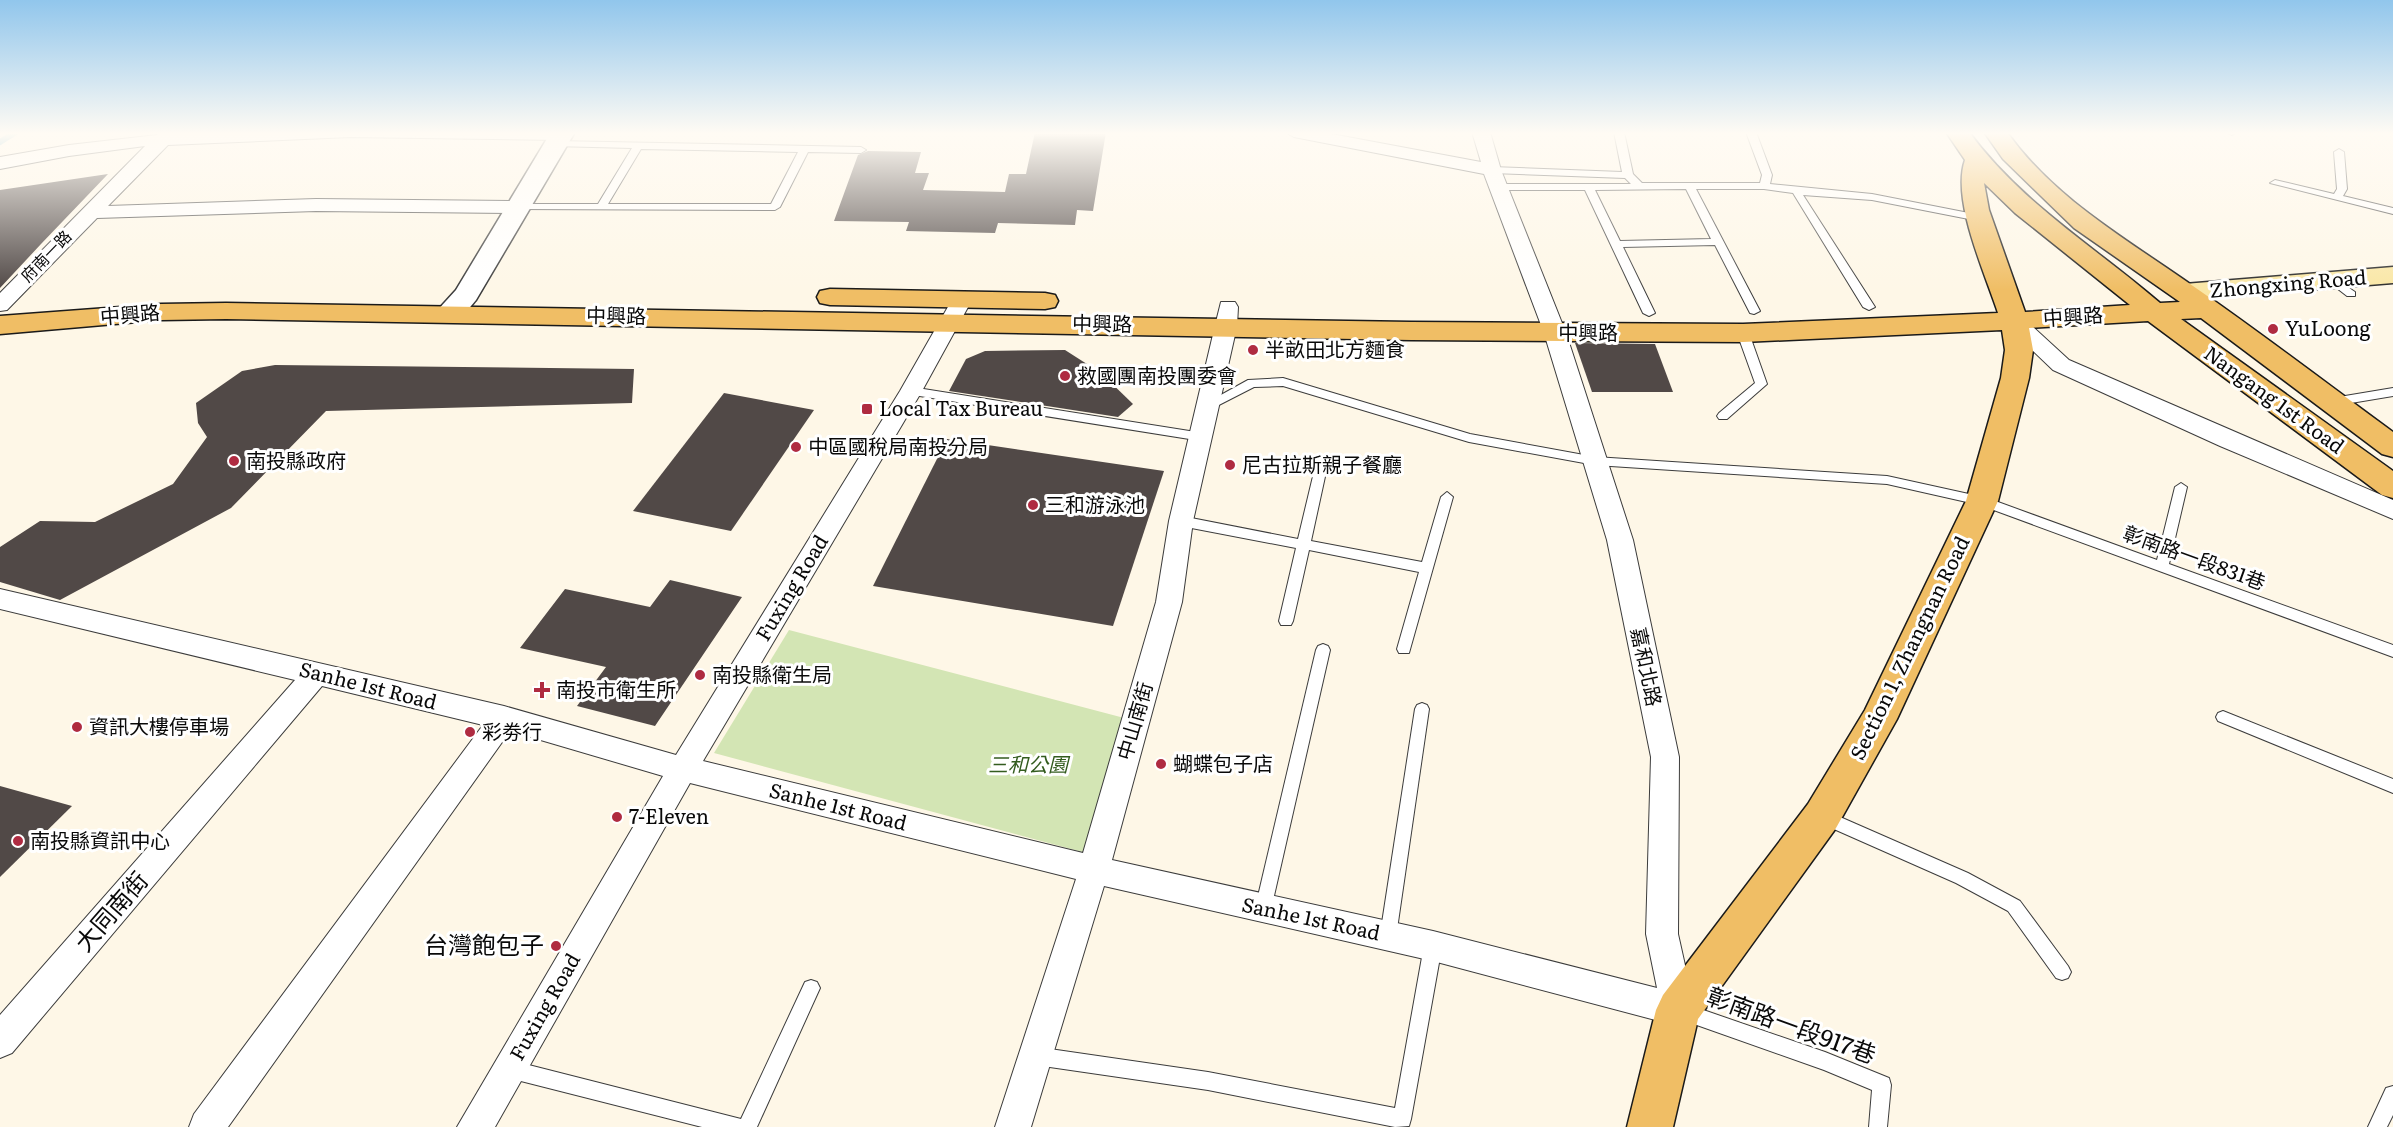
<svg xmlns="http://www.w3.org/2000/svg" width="2393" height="1127" viewBox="0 0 2393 1127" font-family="Literata,'Noto Sans TC',serif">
  <rect width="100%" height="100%" fill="#fef7e7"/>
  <!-- green -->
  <polygon fill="#d3e5b4" points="789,630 1128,719 1086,853 714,753"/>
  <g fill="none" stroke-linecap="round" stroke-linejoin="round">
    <!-- stream -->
    <polyline stroke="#3b9dc4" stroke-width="6" points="0,142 16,132"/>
  </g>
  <!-- building -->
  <g fill="#514947">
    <polygon points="1035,132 1106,132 1093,211 1077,210 1075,225 998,223 995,233 906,231 909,222 834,221 858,155 868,151 921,152 915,173 929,173 923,190 1005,192 1009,174 1026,174"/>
    <polygon points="108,174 41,244 0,288 0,190"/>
    <polygon points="1575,343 1655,344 1673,392 1592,392"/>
    <polygon points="1065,350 1101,373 1133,404 1118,417 949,391 966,359 985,351"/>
    <polygon points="275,365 634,369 632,403 326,411 231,508 60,600 0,582 0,547 40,521 95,522 173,484 207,437 198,423 196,403 242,371"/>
    <polygon points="724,393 814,410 731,531 633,511"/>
    <polygon points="947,439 1164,471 1113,626 873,586"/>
    <polygon points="670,580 742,597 655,726 577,706 606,667 520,648 565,589 650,607"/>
    <polygon points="0,786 72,806 0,877"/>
  </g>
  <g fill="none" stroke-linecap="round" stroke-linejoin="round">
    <!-- service casing -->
    <g stroke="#3c3c3c" stroke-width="2">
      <g id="service">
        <path d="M1614 132H1624L1633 174 1642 183H1760L1762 175 1746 132H1756L1772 175 1770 184 1872 194 1979 215 1984 218 1979 221 1872 200 1803 195 1875 307 1869 310 1863 307 1793 193 1764 189H1696L1760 311 1754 314 1750 313 1715 245 1623 247 1655 313 1649 316 1643 313 1585 190H1500L1495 187 1500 184H1631L1625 178 1492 173 1487 170 1492 167 1622 172ZM1686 189 1711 239 1620 241 1595 190Z"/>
        <polygon points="2226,132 2237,132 2232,135"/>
        <path d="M556 141 861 147 866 150 861 153 808 152 780 207 775 210 514 209 513 207 518 204H598L632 148 553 146V142ZM641 149 798 152 771 204H608Z"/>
        <polygon points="2339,149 2344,152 2347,189 2343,196 2393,208 2393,214 2270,183 2275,180 2334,194 2337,189 2334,152"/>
        <polygon points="2333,277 2355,292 2355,296 2347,296 2329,282 2329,278"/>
        <polygon points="1743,329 1749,333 1767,384 1727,419 1719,419 1717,416 1719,413 1755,383 1737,333"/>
        <polygon points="1283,378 1470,434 1595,457 1887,476 1987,498 2157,560 2175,487 2181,483 2187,487 2169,564 2393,645 2393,657 1980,505 1887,484 1595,465 1469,442 1283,386 1254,387 1211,409 1207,410 1201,406 1248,380"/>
        <polygon points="911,387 1202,433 1208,437 1202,441 907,394 905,391 907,388"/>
        <polygon points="2393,388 2393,396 2333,406 2327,402 2333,398"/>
        <polygon points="1320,468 1326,472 1311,541 1422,562 1441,497 1447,492 1453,497 1409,653 1399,653 1397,649 1419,572 1309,550 1293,621 1291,625 1281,625 1279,621 1296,548 1181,526 1174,521 1181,516 1298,539 1314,472"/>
        <polygon points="1323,644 1328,646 1330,650 1271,909 1269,914 1263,917 1257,914 1255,909 1316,650 1318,646"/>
        <polygon points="1422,703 1427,705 1429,709 1396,936 1394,942 1388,944 1382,942 1380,936 1415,709 1417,705"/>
        <polygon points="2223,711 2393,779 2393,793 2218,721 2216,717 2218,713"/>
        <polygon points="1824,810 1968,873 2020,901 2068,966 2071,972 2068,978 2062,980 2056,978 2008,911 1956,883 1818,822 1816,817 1818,812"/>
        <polygon points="1433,938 1439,940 1442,946 1411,1119 1409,1126 1395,1127 1208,1090 1036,1065 1030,1062 1027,1056 1030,1050 1036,1047 1208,1072 1395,1108 1424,946 1427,940"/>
        <polygon points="811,980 817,982 820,988 757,1127 702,1127 509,1078 503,1075 500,1069 503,1063 509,1060 741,1119 805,982"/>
        <polygon points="1683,1003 1825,1052 1889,1078 1891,1085 1887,1127 1869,1127 1872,1090 1824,1070 1677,1018 1674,1012 1677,1006"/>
        <polygon points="2393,1086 2393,1115 2387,1127 2368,1127 2386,1088"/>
      </g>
    </g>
    <!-- minor casing -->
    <g stroke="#3c3c3c" stroke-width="2">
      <g id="minor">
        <polygon points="161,132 568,132 570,135 561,140 350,137 168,145 108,206 316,199 518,201 528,207 518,213 316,211 97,218 7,310 0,311 0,293 145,146 69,156 0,169 0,157 69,145 157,135"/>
        <polygon points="1285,132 1321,132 1481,162 1472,132 1490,132 1501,170 1566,333 1633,540 1679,757 1678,934 1695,1010 1690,1022 1678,1026 1433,961 1104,886 1031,1127 995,1127 1076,879 690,783 495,1127 457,1127 663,776 510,731 228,1127 189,1127 194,1114 483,725 322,686 12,1053 0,1058 0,1015 295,680 0,609 0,589 504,706 676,755 900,391 953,298 956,294 970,294 973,298 922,391 703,761 1083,853 1156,602 1169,521 1215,326 1221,302 1235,302 1238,307 1237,326 1193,521 1182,602 1112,860 1433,931 1657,988 1646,934 1651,757 1607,540 1544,333 1484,174 1294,137"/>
        <polygon points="2014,314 2021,316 2069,360 2393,500 2393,519 2220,446 2053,370 2007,326 2003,321 2007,316"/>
      </g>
    </g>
    <!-- tertiary casing -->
    <g stroke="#3c3c3c" stroke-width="3">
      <path id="tertiary" d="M551 132H575L476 300C465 313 458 324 439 319L435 313 456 290Z"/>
    </g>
    <!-- secondary casing -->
    <g stroke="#2b2b2b" stroke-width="3">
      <polygon id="secondary" points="2393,267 2393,283 2184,300 2175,298 2171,292 2175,286 2184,284"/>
    </g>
    <!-- primary casing -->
    <g stroke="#1a1a1a" stroke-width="3">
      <g id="primary">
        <path d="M1946 132H1969C2021 203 2095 247 2160 303L2180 302 2074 228 2003 159 1984 132H2007C2054 199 2128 240 2193 286 2261 333 2326 383 2393 432V457L2382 454 2201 318 2181 319 2393 471V498L2382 495 2148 321 2029 328 2033 350 2029 378 1998 501 1897 719 1836 828 1698 1019 1673 1127H1627L1656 1010 1663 995 1808 804 1865 710 1966 501 2001 378 2005 350 2002 330 1743 342 1411 340 226 319 161 320 0 334V316L161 304 226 303 1411 322 1743 324 1998 313C1985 273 1951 200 1965 160ZM1984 183 2015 213 2130 305 2025 312 1989 210Z"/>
        <polygon points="830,289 1045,293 1055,295 1058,301 1055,307 1045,309 830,305 820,303 817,297 820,291"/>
      </g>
    </g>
    <!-- service -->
    <use href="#service" fill="#fff" fill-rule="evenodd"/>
    <!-- minor -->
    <use href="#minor" fill="#fff" fill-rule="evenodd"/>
    <!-- tertiary -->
    <use href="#tertiary" fill="#fff" fill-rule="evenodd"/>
    <!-- secondary -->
    <use href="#secondary" fill="#fae7a6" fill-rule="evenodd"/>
    <!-- primary -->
    <use href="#primary" fill="#f0be65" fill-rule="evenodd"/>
  </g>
  <!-- sky -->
  <linearGradient id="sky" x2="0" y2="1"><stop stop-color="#91c6ec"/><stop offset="0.46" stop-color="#fffbf4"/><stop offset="1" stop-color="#fffbf4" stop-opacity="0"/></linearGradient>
  <rect width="2393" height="290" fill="url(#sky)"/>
  <!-- markers -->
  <g fill="#af2b41" stroke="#fff" stroke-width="2">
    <circle cx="2273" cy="329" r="6"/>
    <circle cx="1253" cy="350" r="6"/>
    <circle cx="1065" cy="376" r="6"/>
    <rect x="861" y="403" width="12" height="12" rx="3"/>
    <circle cx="796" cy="447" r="6"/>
    <circle cx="234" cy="461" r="6"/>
    <circle cx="1230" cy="465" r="6"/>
    <circle cx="1033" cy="505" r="6"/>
    <circle cx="700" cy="675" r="6"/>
    <path d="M539 681h6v6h6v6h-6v6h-6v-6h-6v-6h6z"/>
    <circle cx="77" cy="727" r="6"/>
    <circle cx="470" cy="732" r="6"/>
    <circle cx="1161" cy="764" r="6"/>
    <circle cx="617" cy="817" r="6"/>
    <circle cx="18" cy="841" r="6"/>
    <circle cx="556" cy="946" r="6"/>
  </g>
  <g text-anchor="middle" stroke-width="6" stroke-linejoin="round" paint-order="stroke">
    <!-- far-street labels -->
    <g font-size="16" fill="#090909" stroke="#fff">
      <text transform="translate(46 256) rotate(-46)" y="6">府南一路</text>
    </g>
    <!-- street labels -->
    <g font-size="20" fill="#090909" stroke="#fff">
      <text transform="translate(2288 284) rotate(-5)" y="7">Zhongxing Road</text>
      <text transform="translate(130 315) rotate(-5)" y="7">中興路</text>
      <text transform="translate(616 316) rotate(1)" y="7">中興路</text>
      <text transform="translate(2073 317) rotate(-4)" y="7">中興路</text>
      <text transform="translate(1102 324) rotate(1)" y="7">中興路</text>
      <text x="1588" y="340">中興路</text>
      <text transform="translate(2274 400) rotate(36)" y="7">Nangang 1st Road</text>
      <text transform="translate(2194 558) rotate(20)" y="7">彰南路一段831巷</text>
      <text transform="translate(792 588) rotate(-59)" y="7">Fuxing Road</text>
      <text transform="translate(1910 648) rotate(-64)" y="7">Section 1, Zhangnan Road</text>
      <text transform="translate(1646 667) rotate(78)" y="7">嘉和北路</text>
      <text transform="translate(368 686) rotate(14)" y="7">Sanhe 1st Road</text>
      <text transform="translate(1135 721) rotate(-74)" y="7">中山南街</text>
      <text transform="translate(838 807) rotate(14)" y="7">Sanhe 1st Road</text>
      <text transform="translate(1311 919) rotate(12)" y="7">Sanhe 1st Road</text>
      <text transform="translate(545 1007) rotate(-60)" y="7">Fuxing Road</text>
    </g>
    <!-- poi labels -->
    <g font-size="20" fill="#090909" stroke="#fff" text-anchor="start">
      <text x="2285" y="336">YuLoong</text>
      <text x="1265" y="357">半畝田北方麵食</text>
      <text x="1077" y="383">救國團南投團委會</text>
      <text x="879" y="416">Local Tax Bureau</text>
      <text x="808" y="454">中區國稅局南投分局</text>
      <text x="246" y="468">南投縣政府</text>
      <text x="1242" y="472">尼古拉斯親子餐廳</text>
      <text x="1045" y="512">三和游泳池</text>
      <text x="712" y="682">南投縣衛生局</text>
      <text x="556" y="697">南投市衛生所</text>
      <text x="89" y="734">資訊大樓停車場</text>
      <text x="482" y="739">彩劵行</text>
      <text x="1173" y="771">蝴蝶包子店</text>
      <text x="629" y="824">7-Eleven</text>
      <text x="30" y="848">南投縣資訊中心</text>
    </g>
    <!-- park labels -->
    <g font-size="20" font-style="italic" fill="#335c1f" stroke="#fff">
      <text x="1028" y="772">三和公園</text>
    </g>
    <!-- near-street labels -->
    <g font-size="24" fill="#090909" stroke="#fff">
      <text transform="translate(112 912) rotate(-49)" y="8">大同南街</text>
      <text transform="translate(1791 1026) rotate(20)" y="8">彰南路一段917巷</text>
    </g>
    <!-- near-poi labels -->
    <g font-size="24" fill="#090909" stroke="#fff" text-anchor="end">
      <text x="544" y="954">台灣飽包子</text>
    </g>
  </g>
</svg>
